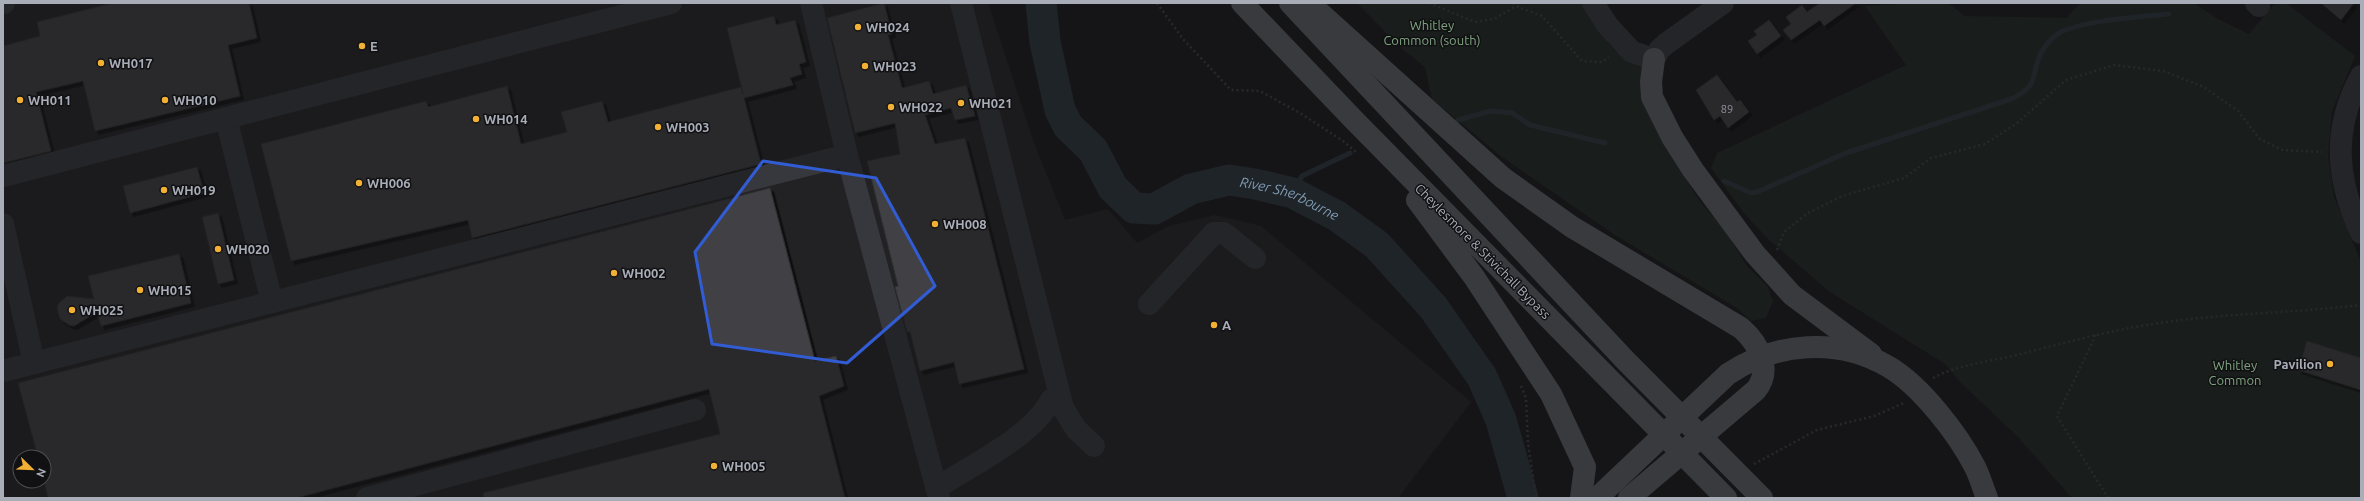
<svg xmlns="http://www.w3.org/2000/svg" width="2364" height="501" viewBox="0 0 2364 501" font-family="Ubuntu,sans-serif">
  <defs>
    <filter id="shadow"><feDropShadow dx="3.5" dy="3.5" stdDeviation="0" flood-color="#0009"/></filter>
  </defs>
  <rect width="100%" height="100%" fill="#161618"/>
  <!-- built -->
  <path fill="#222225" fill-rule="evenodd" d="M3 3H988L1034 143 1065 220 1108 209 1137 243 1169 226 1215 215 1261 226 1471 402 1398 498H3ZM20 457H44V481H20Z"/>
  <!-- green -->
  <g fill="#1e261f">
    <polygon points="1357,3 1581,3 1609,44 1629,63 1643,65 1666,147 1699,200 1726,232 1747,266 1768,287 1773,301 1766,318 1751,321 1737,308 1615,235 1502,157 1432,99 1425,67 1400,47"/>
    <polygon points="1915,3 1948,3 1965,16 2067,18 2080,3 2194,3 2218,19 2249,34 2275,3 2286,3 2355,56 2332,111 2328,156 2334,197 2361,262 2361,498 2072,498 2017,436 1960,382 1945,364 1830,292 1768,239 1744,213 1711,168 1717,153 1906,65 1865,6"/>
  </g>
  <g fill="none" stroke-linecap="round" stroke-linejoin="round">
    <!-- stream -->
    <g stroke="#2c353c" stroke-width="5">
      <polyline points="1458,120 1491,111 1512,113 1530,125 1605,143"/>
      <path d="M1724 181 1751 193 1757 192 1846 153 2011 99C2042 84 2029 76 2042 51 2047 43 2053 36 2061 32 2086 20 2141 17 2169 14"/>
      <polyline points="1293,193 1302,176 1350,153"/>
    </g>
    <!-- river -->
    <path stroke="#2c353c" stroke-width="31" id="s1" d="M1041 3 1045 42 1060 110 1068 126 1093 150 1113 188 1134 208 1154 209 1191 189 1229 180 1255 184 1293 193 1337 216 1377 245 1433 307 1482 377 1501 420 1523 498"/>
  </g>
  <!-- building -->
  <g fill="#404145" stroke="#303034" filter="url(#shadow)">
    <polygon points="113,3 249,3 257,38 228,45 240,96 95,131 83,81 36,92 51,151 3,163 3,46 40,36 37,22"/>
    <polygon points="884,3 892,34 888,35 902,88 929,81 933,94 966,85 975,116 955,120 951,108 925,115 935,144 965,138 1024,369 959,384 954,362 920,371 910,332 907,332 895,287 898,286 867,161 900,154 895,123 855,133 827,18"/>
    <polygon points="1820,3 1856,3 1824,26 1820,20 1791,40 1783,30 1791,24 1786,17 1802,5 1807,12"/>
    <polygon points="2321,3 2354,3 2341,20"/>
    <polygon points="774,16 776,25 795,20 806,62 799,64 802,74 790,78 793,85 744,98 761,164 472,238 468,220 291,261 261,144 426,101 428,107 507,86 521,144 567,132 561,112 602,101 608,122 741,87 743,94 727,28"/>
    <polygon points="1769,20 1781,36 1757,54 1748,41 1757,35 1754,31"/>
    <polygon points="1717,75 1737,102 1740,100 1749,112 1728,128 1720,116 1714,120 1696,90"/>
    <polygon points="197,167 204,193 130,213 123,186"/>
    <polygon points="770,188 815,361 836,356 844,386 819,396 845,498 484,498 483,493 720,434 709,389 296,498 48,498 44,481 44,457 38,457 18,383"/>
    <polygon points="218,213 234,280 218,284 202,217"/>
    <polygon points="179,254 191,303 101,326 97,312 74,326 69,325 60,319 57,308 59,303 67,296 94,299 88,276"/>
    <polygon points="2307,341 2361,358 2361,390 2298,370"/>
  </g>
  <g fill="none" stroke-linecap="round" stroke-linejoin="round">
    <!-- path -->
    <g stroke="#3d3f44" stroke-width="2.5" stroke-dasharray="2 3" stroke-linecap="butt">
      <polyline points="1157,3 1183,39 1231,90 1260,91 1300,113 1343,141 1356,152"/>
      <polyline points="1429,3 1475,22 1494,19 1516,6"/>
      <polyline points="1513,3 1516,6 1542,16 1582,61 1602,62 1609,57"/>
      <polyline points="1777,250 1784,232 1808,213 1842,196 1904,178 1931,158 1985,144 2016,124 2066,80 2114,65 2163,71 2204,87 2238,111 2260,139 2282,150 2322,152"/>
      <polyline points="2096,335 2057,416 2108,498"/>
      <path d="M1933 378C1959 364 1993 361 2021 354 2067 342 2112 330 2159 323 2226 313 2294 313 2361 305"/>
      <polyline points="1521,386 1526,398 1528,443 1536,498"/>
      <polyline points="1754,464 1817,430 1874,416 1904,403"/>
    </g>
    <!-- minor -->
    <g stroke="#37383d" stroke-width="22">
      <polyline points="3,3 4,3"/>
      <polyline points="811,3 847,155 939,498"/>
      <polyline points="961,3 1063,408 1076,429 1094,446"/>
      <polyline points="1593,3 1608,26 1632,52 1654,59 1660,49 1667,43 1723,3"/>
      <polyline points="2256,3 2259,6"/>
      <path d="M2361 76C2332 129 2336 179 2361 233"/>
      <polyline points="226,118 272,302"/>
      <polyline points="3,176 671,3"/>
      <polyline points="3,224 34,363"/>
      <polyline points="1149,304 1214,233 1224,233 1255,258"/>
      <polyline points="3,371 847,155"/>
      <path d="M937 488C971 465 1032 437 1051 400"/>
      <polyline points="367,498 695,410"/>
    </g>
    <!-- highway -->
    <g stroke="#63666e" stroke-width="22">
      <polyline points="1242,3 1354,120 1726,498"/>
      <polyline points="1290,3 1626,361 1762,498"/>
      <path d="M1309 3 1503 178 1572 227 1741 328C1758 343 1773 369 1756 390L1629 498"/>
      <polyline points="1654,59 1651,82 1652,97 1672,137 1693,170 1755,254 1792,295 1871,354"/>
      <polyline points="1417,200 1474,277 1551,394 1585,467 1581,498"/>
      <path d="M1597 498 1728 374C1776 342 1838 337 1889 367 1921 386 1958 434 1975 467 1980 477 1983 488 1987 498"/>
    </g>
  </g>
  <!-- marked area -->
  <path d="M0 0H2364V501H0ZM763 161 876 178 935 286 847 363 712 344 695 252Z" fill="#161618" fill-opacity=".55" fill-rule="evenodd"/>
  <path fill="none" stroke="#325cd3" stroke-width="3" stroke-linejoin="round" d="M763 161 876 178 935 286 847 363 712 344 695 252Z"/>
  <!-- markers -->
  <g fill="#f2b134" stroke="#111113" stroke-width="1.5">
    <circle cx="858" cy="27" r="4"/>
    <circle cx="362" cy="46" r="4"/>
    <circle cx="101" cy="63" r="4"/>
    <circle cx="865" cy="66" r="4"/>
    <circle cx="20" cy="100" r="4"/>
    <circle cx="165" cy="100" r="4"/>
    <circle cx="961" cy="103" r="4"/>
    <circle cx="891" cy="107" r="4"/>
    <circle cx="476" cy="119" r="4"/>
    <circle cx="658" cy="127" r="4"/>
    <circle cx="359" cy="183" r="4"/>
    <circle cx="164" cy="190" r="4"/>
    <circle cx="935" cy="224" r="4"/>
    <circle cx="218" cy="249" r="4"/>
    <circle cx="614" cy="273" r="4"/>
    <circle cx="140" cy="290" r="4"/>
    <circle cx="72" cy="310" r="4"/>
    <circle cx="1214" cy="325" r="4"/>
    <circle cx="2330" cy="364" r="4"/>
    <circle cx="714" cy="466" r="4"/>
  </g>
  <g text-anchor="middle" stroke-width="3" stroke-linejoin="round" paint-order="stroke">
    <!-- number labels -->
    <g font-size="11" fill="#8e929b">
      <text x="1727" y="113">89</text>
    </g>
    <!-- park labels -->
    <g font-size="13" fill="#7fa381" stroke="#111113">
      <text x="1432" y="30">Whitley<tspan x="1432" dy="15">Common (south)</tspan></text>
      <text x="2235" y="370">Whitley<tspan x="2235" dy="15">Common</tspan></text>
    </g>
    <!-- poi labels -->
    <g font-size="13" font-weight="bold" fill="#a8adb8" stroke="#111113" text-anchor="start">
      <text x="866" y="32">WH024</text>
      <text x="370" y="51">E</text>
      <text x="109" y="68">WH017</text>
      <text x="873" y="71">WH023</text>
      <text x="28" y="105">WH011</text>
      <text x="173" y="105">WH010</text>
      <text x="969" y="108">WH021</text>
      <text x="899" y="112">WH022</text>
      <text x="484" y="124">WH014</text>
      <text x="666" y="132">WH003</text>
      <text x="367" y="188">WH006</text>
      <text x="172" y="195">WH019</text>
      <text x="943" y="229">WH008</text>
      <text x="226" y="254">WH020</text>
      <text x="622" y="278">WH002</text>
      <text x="148" y="295">WH015</text>
      <text x="80" y="315">WH025</text>
      <text x="1222" y="330">A</text>
      <text x="2322" y="369" text-anchor="end">Pavilion</text>
      <text x="722" y="471">WH005</text>
    </g>
    <!-- street labels -->
    <g font-size="13" fill="#a8adb8" stroke="#111113">
      <text transform="translate(1483 251) rotate(45)" y="5">Cheylesmore &amp; Stivichall Bypass</text>
    </g>
    <!-- water labels -->
    <g font-size="14" font-style="italic" fill="#7f9bb3" stroke="#111113">
      <text dy="5" stroke="none"><textPath href="#s1" startOffset="398">River Sherbourne</textPath></text>
    </g>
  </g>
  <!-- border -->
  <rect width="2364" height="501" fill="none" stroke="#a8adb8" stroke-width="8"/>
  <!-- north arrow -->
  <g transform="translate(32 469) rotate(113)"><circle r="19" fill="#111113" stroke="#4d4f55"/>
  <path d="M0-3L7 15L0 10L-7 15Z" fill="#f2b134"/>
  <text y="-6" font-size="11" font-weight="bold" text-anchor="middle" fill="#a8adb8">N</text>
  </g>
</svg>
